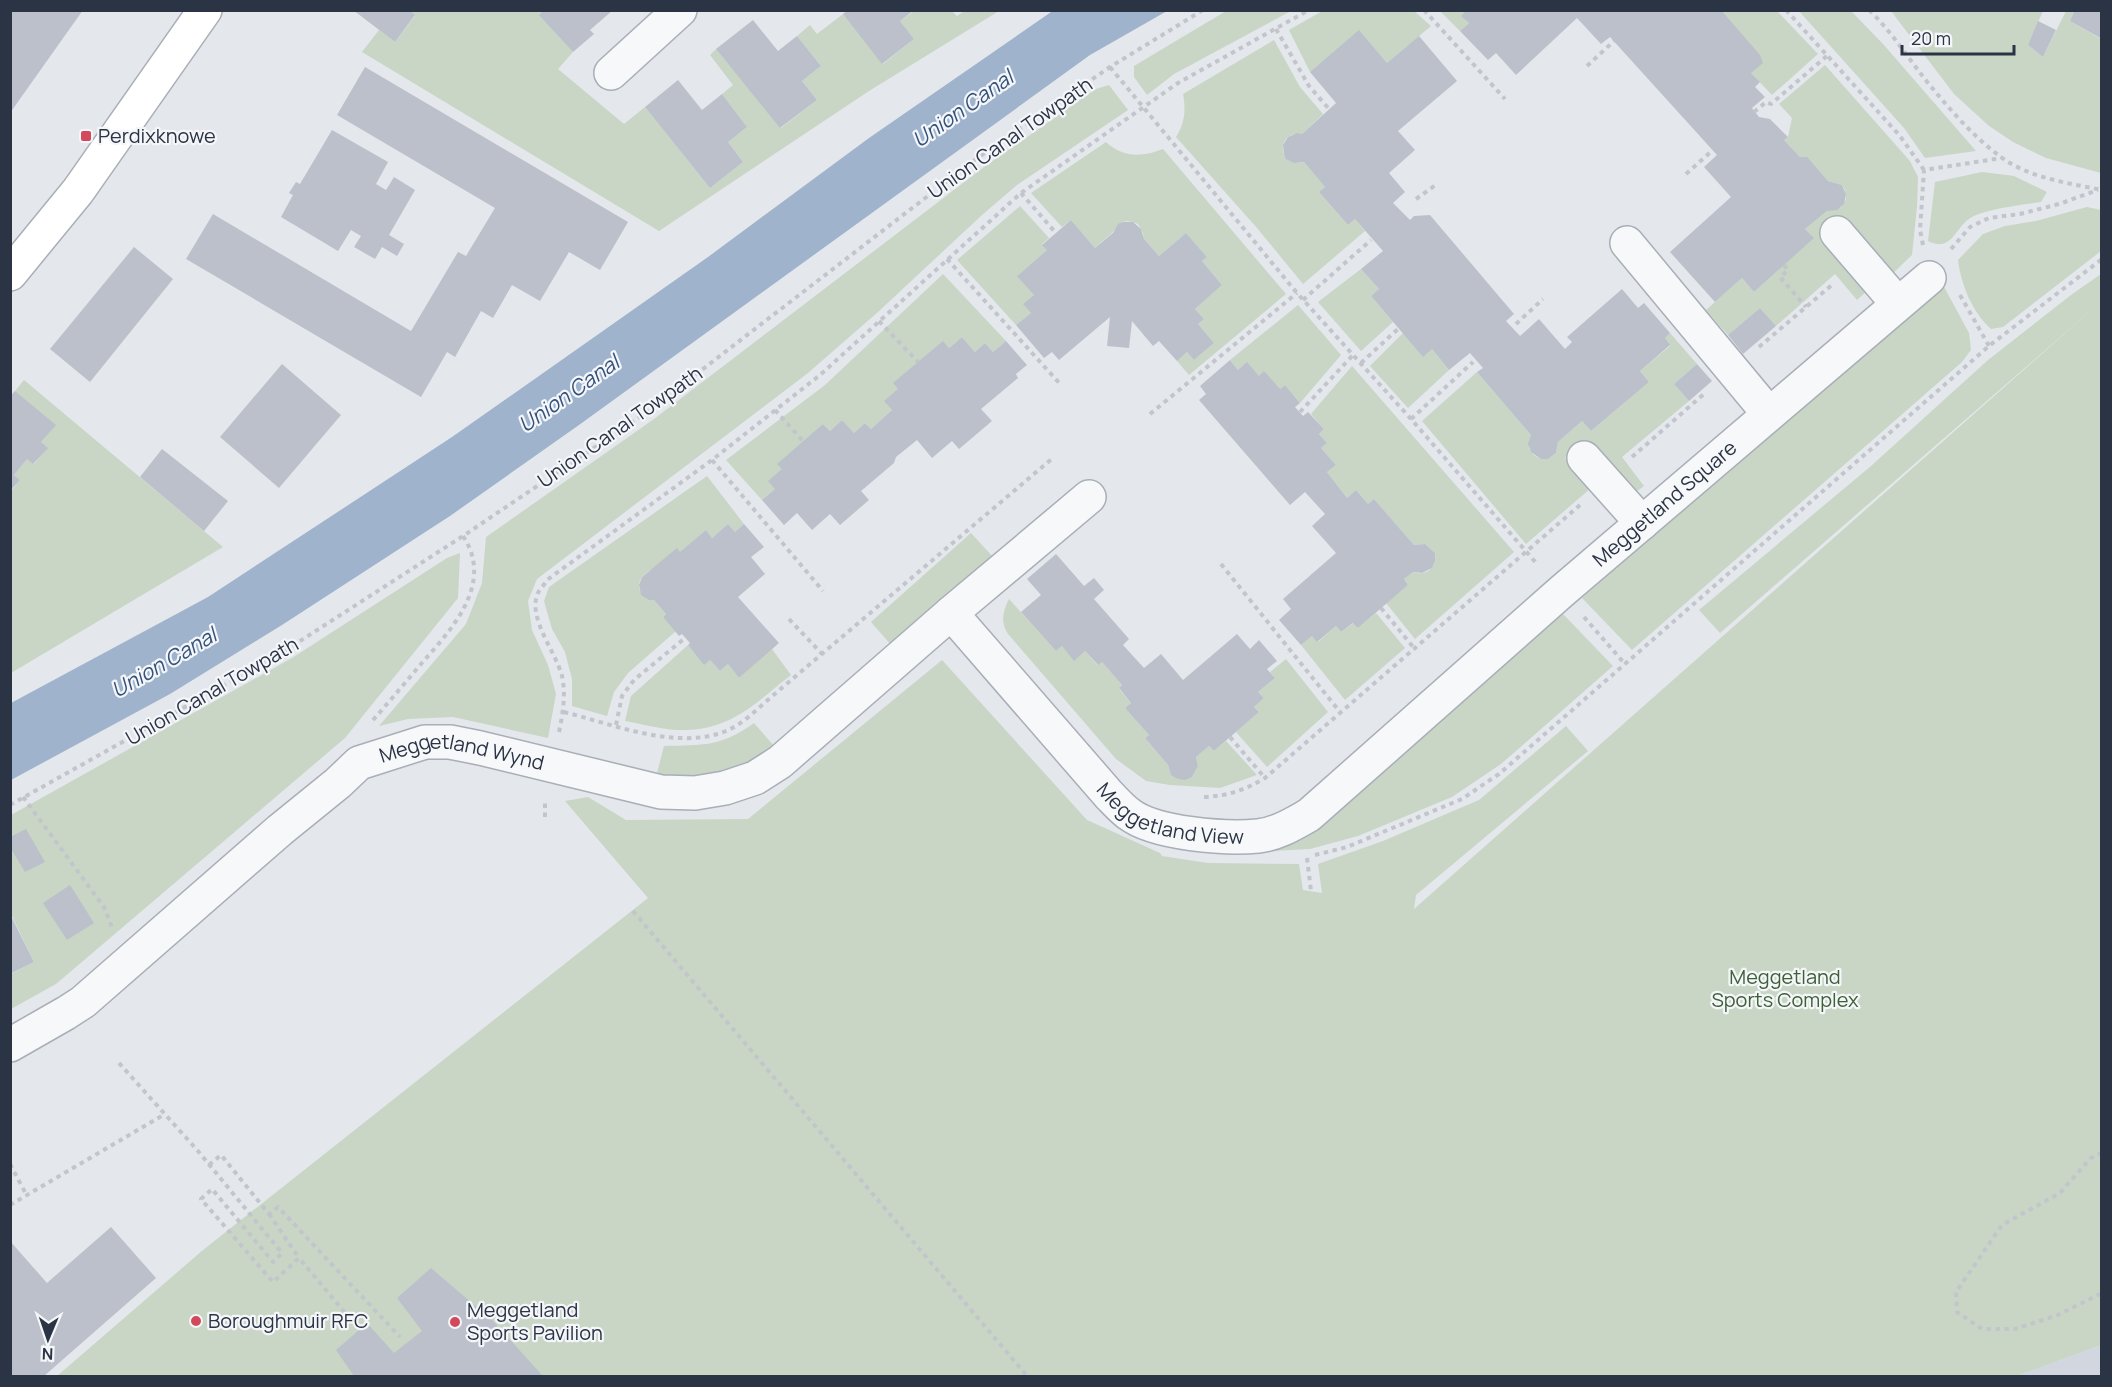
<svg xmlns="http://www.w3.org/2000/svg" width="2112" height="1387" viewBox="0 0 2112 1387" font-family="Manrope,sans-serif">
  <rect width="100%" height="100%" fill="#e4e7ec"/>
  <!-- built -->
  <polygon fill="#d2d6de" points="2101,1345 2101,1376 2017,1376"/>
  <!-- green -->
  <g fill="#c9d6c5">
    <polygon points="1324,10 1414,11 1431,26 1387,63 1360,32 1310,72 1289,30"/>
    <polygon points="409,11 544,11 540,15 573,52 558,69 624,124 645,107 710,188 743,162 728,142 747,127 722,94 733,85 710,55 716,49 781,128 817,100 802,81 821,66 797,36 810,25 817,34 843,14 883,64 914,39 900,21 914,11 952,11 957,16 964,11 999,11 869,91 659,231 362,52 379,30 395,42 415,16"/>
    <polygon points="1226,11 1291,11 1174,74 1147,95 1134,77 1134,66"/>
    <polygon points="1440,11 1467,11 1462,16 1469,23 1460,31"/>
    <polygon points="1721,11 1777,11 1818,54 1772,95 1751,73"/>
    <polygon points="1799,11 1851,11 1883,44 1976,151 1925,158 1904,128"/>
    <polygon points="1891,11 2043,11 2028,45 2043,57 2066,11 2075,11 2070,21 2101,39 2101,173 2046,158 2013,142 1989,126 1954,94"/>
    <path d="M1274 40 1300 87 1323 114 1302 134C1276 130 1276 168 1304 162L1325 187 1319 192 1348 225 1355 219 1365 231 1303 284 1257 228 1176 137C1185 123 1186 109 1183 94Z"/>
    <polygon points="1825,65 1910,161 1918,177 1917,207 1912,255 1890,276 1870,288 1857,300 1835,274 1776,326 1760,308 1728,335 1706,310 1742,278 1754,292 1813,238 1805,229 1827,211 1841,207 1846,199 1845,190 1842,185 1828,181 1810,160 1800,157 1784,140 1788,137 1792,118 1779,104"/>
    <polygon points="1109,85 1128,110 1017,185 982,215 878,312 808,373 537,579 528,601 532,630 548,665 556,694 548,738 453,717 408,719 379,726 466,624 482,583 486,537 654,419 984,167 1096,89"/>
    <path d="M1106 142C1123 158 1143 157 1163 149L1286 294 1189 375 1177 361 1187 352 1194 360 1214 343 1198 324 1204 319 1195 309 1222 285 1202 261 1207 257 1186 233 1159 256 1144 239 1143 233 1138 224C1120 217 1120 225 1110 235 1105 239 1100 243 1095 248L1071 220 1062 227 1031 193Z"/>
    <path d="M1982 172 2014 176 2047 192 2041 202C2025 204 1986 209 1972 217 1954 227 1953 253 1928 241L1935 182Z"/>
    <polygon points="1020,206 1049,238 1042,244 1047,250 1018,275 1034,295 1024,304 1031,313 1016,325 957,260"/>
    <path d="M2087 207 2101 210V251L2003 327 1991 329C1973 313 1961 285 1958 260L1983 234 2005 226 2036 221Z"/>
    <polygon points="1361,269 1379,289 1371,296 1393,322 1361,351 1318,302"/>
    <polygon points="943,274 1006,341 993,352 985,343 975,352 962,337 885,401 892,410 871,429 865,423 854,433 842,420 830,431 823,424 782,469 775,489 762,500 726,460 825,385"/>
    <polygon points="2101,274 2101,1345 2017,1376 57,1376 203,1250 648,898 565,801 588,797 626,820 748,819 942,660 1087,820 1160,853 1162,856 1208,863 1299,864 1303,890 1322,893 1318,864 1383,841 1479,800 1566,726 1588,751 1416,895 1414,909 2096,306 1720,633 1699,610 1871,466 1988,360 2071,295"/>
    <polygon points="1943,285 1969,333 1971,350 1962,362 1632,650 1582,598"/>
    <polygon points="1298,305 1341,355 1300,403 1285,385 1280,389 1259,376 1247,363 1238,370 1230,360"/>
    <polygon points="1403,333 1432,349 1449,370 1408,408 1370,366"/>
    <path d="M1670 333 1697 364 1674 384 1689 401 1622 457 1644 486 1632 495 1585 440 1565 458 1591 488 1526 544 1422 421 1477 372 1531 435 1529 448C1535 460 1546 462 1556 453L1558 442 1582 421 1591 431 1649 382 1640 371 1670 346 1665 338Z"/>
    <path d="M1352 366 1514 552 1415 639 1386 603 1408 585 1404 579 1413 572C1427 577 1437 567 1435 553L1425 544 1414 545 1374 499 1368 504 1356 490 1347 498 1327 472 1336 465 1321 448 1327 443 1319 434 1324 429 1311 414Z"/>
    <polygon points="24,380 223,547 11,673 11,491 20,480 14,475 27,459 34,464 47,448 41,442 55,425 15,391"/>
    <path d="M707 476 744 524 735 532 728 524 712 538 706 530C698 537 690 545 681 552 670 560 649 568 642 577 634 588 643 600 654 600L666 614 663 617 676 631 628 673 614 692 607 716 572 706V679L565 652 552 629 544 601 549 587Z"/>
    <polygon points="971,533 993,557 892,646 871,622"/>
    <polygon points="460,553 458,598 345,738 56,984 11,1009 11,974 34,962 11,914 11,815 292,658 447,558"/>
    <path d="M1009 599 1056 651 1062 646 1074 660 1085 651 1097 665 1102 662 1122 685 1119 689 1131 703 1125 708 1149 735 1145 738 1168 765 1171 775 1192 777 1198 766 1196 757 1209 746 1214 751 1226 741 1257 775 1220 788 1170 785 1146 781 1116 759 1008 634C1000 622 1003 611 1009 599Z"/>
    <polygon points="1376,613 1405,648 1345,700 1301,645 1312,636 1318,642 1336,626 1341,632 1354,623 1358,628"/>
    <polygon points="1563,614 1613,666 1501,764 1452,797 1358,836 1310,849 1271,851 1291,844 1324,821"/>
    <path d="M688 645 704 664 710 660 720 671 728 664 739 678 772 649 791 675C753 705 729 732 676 730 660 729 642 724 625 721L631 696Z"/>
    <polygon points="1286,659 1328,712 1267,767 1236,732 1259,712 1254,707 1264,698 1258,692 1275,678 1270,672"/>
    <path d="M754 723 775 747C728 776 710 777 656 777L664 746C703 745 721 747 754 723Z"/>
  </g>
  <!-- water -->
  <polygon fill="#9fb4cc" points="1054,10 1167,11 1090,55 579,425 450,516 282,625 170,694 11,780 11,703 208,597 452,437 708,257 869,138"/>
  <!-- building -->
  <g fill="#bbc0ca">
    <polygon points="10,10 83,10 10,113"/>
    <polygon points="353,10 409,10 415,15 395,42"/>
    <polygon points="544,10 613,10 590,30 594,34 573,52 539,15"/>
    <polygon points="848,10 914,10 900,21 914,39 882,64 843,14"/>
    <polygon points="1467,10 1721,10 1760,55 1763,63 1751,73 1760,82 1755,87 1765,97 1752,108 1759,117 1770,119 1788,137 1784,140 1800,157 1807,157 1810,160 1828,181 1842,185 1846,194 1844,204 1837,210 1827,211 1805,229 1814,238 1754,292 1742,278 1715,302 1670,252 1731,197 1704,167 1717,155 1610,37 1601,44 1577,18 1516,75 1496,53 1488,60 1460,31 1469,23 1461,16"/>
    <polygon points="2075,10 2102,10 2102,39 2070,21"/>
    <polygon points="753,20 778,51 797,36 821,66 802,81 817,100 780,128 716,49"/>
    <polygon points="2038,21 2056,30 2043,57 2028,45"/>
    <polygon points="1359,30 1387,63 1419,36 1457,81 1398,131 1415,150 1389,173 1405,192 1393,203 1410,220 1414,216 1430,215 1514,314 1506,321 1520,336 1539,319 1565,349 1572,342 1567,337 1622,289 1638,308 1644,303 1670,333 1665,338 1670,345 1640,371 1649,382 1591,431 1582,421 1558,442 1556,453 1548,459 1541,459 1531,452 1528,444 1531,435 1477,372 1483,368 1470,353 1449,370 1432,349 1423,357 1371,296 1379,289 1361,269 1383,251 1355,219 1348,225 1319,192 1325,187 1304,162 1294,163 1286,159 1284,154 1283,145 1288,137 1297,133 1302,134 1336,103 1310,72"/>
    <polygon points="365,67 628,222 600,270 569,252 540,301 512,285 493,318 481,311 455,357 447,352 421,397 186,259 213,214 411,331 458,252 466,256 495,208 337,115"/>
    <polygon points="678,80 702,110 722,94 747,127 728,142 743,162 710,188 645,107"/>
    <polygon points="332,130 388,162 376,184 386,190 394,177 415,190 389,235 404,244 397,256 382,247 375,259 354,247 361,236 351,230 338,251 281,217 293,195 289,193 296,182 300,184"/>
    <polygon points="1071,220 1095,248 1113,233 1118,224 1123,222 1133,222 1141,229 1144,239 1159,256 1186,233 1207,257 1202,261 1222,285 1195,309 1204,319 1198,324 1214,343 1194,360 1187,352 1177,361 1159,341 1153,346 1132,321 1129,348 1107,346 1110,317 1059,360 1052,352 1044,358 1016,325 1031,313 1023,304 1034,295 1017,276 1047,250 1042,245"/>
    <polygon points="134,247 173,279 90,382 50,349"/>
    <polygon points="1760,308 1776,326 1743,354 1728,335"/>
    <polygon points="962,337 975,352 985,343 993,352 1006,341 1027,365 1016,374 1018,378 981,409 992,421 959,449 952,441 932,458 917,440 896,457 894,463 861,491 869,500 840,525 830,514 812,530 797,513 784,525 762,500 775,489 768,481 782,469 777,464 823,424 830,431 842,420 854,433 865,423 871,429 892,410 884,401 898,389 893,383 943,341 949,348"/>
    <polygon points="1230,360 1238,370 1247,362 1259,376 1264,371 1280,389 1285,385 1300,403 1295,407 1303,416 1308,412 1324,429 1319,434 1327,443 1321,448 1336,465 1327,472 1347,498 1356,490 1368,504 1374,499 1414,545 1425,544 1435,553 1435,561 1432,568 1422,573 1413,572 1404,579 1408,585 1358,628 1353,623 1341,632 1336,626 1317,642 1312,636 1301,645 1279,620 1291,609 1283,599 1336,553 1312,526 1325,514 1305,492 1290,505 1199,400 1206,394 1200,386"/>
    <polygon points="282,364 341,415 279,488 220,437"/>
    <polygon points="1697,364 1712,381 1689,401 1674,384"/>
    <polygon points="15,391 56,425 41,442 48,448 33,464 27,459 14,475 20,480 10,491 10,396"/>
    <polygon points="162,449 228,501 204,531 140,477"/>
    <polygon points="728,524 735,532 744,524 764,547 751,557 765,574 738,597 779,643 739,678 728,664 720,671 710,660 704,665 688,645 690,643 682,634 679,636 663,617 666,614 654,600 649,600 641,595 639,585 642,577 677,548 680,552 706,530 712,538"/>
    <polygon points="1056,554 1084,586 1094,578 1104,590 1094,599 1129,639 1123,645 1144,668 1161,654 1183,680 1237,634 1250,649 1259,640 1277,661 1267,669 1275,678 1258,692 1264,698 1254,707 1259,712 1214,751 1209,746 1196,757 1198,766 1192,777 1185,780 1178,779 1171,775 1168,765 1145,738 1149,735 1125,708 1131,703 1119,688 1122,685 1102,662 1098,665 1085,651 1074,661 1062,646 1056,651 1021,612 1041,595 1027,579"/>
    <polygon points="26,829 45,862 25,872 10,847 10,837"/>
    <polygon points="70,885 94,923 67,940 43,903"/>
    <polygon points="10,914 34,962 10,974"/>
    <polygon points="111,1227 156,1278 44,1376 10,1376 10,1241 47,1283"/>
    <polygon points="431,1268 493,1321 543,1376 354,1376 336,1350 367,1323 394,1353 422,1331 397,1298"/>
  </g>
  <g fill="none" stroke-linecap="round" stroke-linejoin="round">
    <!-- street casing -->
    <g stroke="#a9aeb7" stroke-width="36">
      <g id="street">
        <polyline points="611,73 680,10"/>
        <polyline points="1837,233 1898,304"/>
        <polyline points="1627,243 1769,414"/>
        <polyline points="1584,458 1642,523"/>
        <path id="s1" d="M1089 497 951 613 1109 795C1115 801 1122 809 1129 814 1155 834 1226 839 1258 836 1277 834 1293 824 1309 815L1561 592 1929 278"/>
        <path id="s2" d="M10 1045 66 1013 83 1002 280 830 338 783 359 763 425 742H450L480 748 661 792 695 793 725 788 755 778 780 762 951 613"/>
      </g>
    </g>
    <!-- secondary casing -->
    <g stroke="#a9aeb7" stroke-width="36">
      <polyline id="secondary" points="10,274 78,191 205,10"/>
    </g>
    <!-- path -->
    <g stroke="#c2c5cb" stroke-width="4" stroke-dasharray="4.5 4.5" stroke-linecap="butt">
      <polyline points="1424,10 1505,99"/>
      <polyline points="1786,10 1900,136 1924,170"/>
      <path d="M1869 10C1894 34 1911 63 1933 89 1953 113 1976 139 2001 157 2029 178 2068 183 2102 190"/>
      <polyline points="1276,29 1309,86 1329,109"/>
      <polyline points="1587,66 1614,41"/>
      <polyline points="1110,67 1297,293 1411,419 1537,564"/>
      <polyline points="1754,112 1766,102 1771,104 1828,55"/>
      <polyline points="1686,174 1713,150"/>
      <polyline points="1021,193 1055,232"/>
      <polyline points="1416,199 1437,184"/>
      <polyline points="1923,245 1920,230 1924,170 2002,158"/>
      <polyline points="1951,249 1970,227 1989,218 2020,214 2059,204 2098,190"/>
      <polyline points="947,259 1061,385"/>
      <polyline points="1784,265 1788,270 1780,277 1806,307"/>
      <polyline points="1960,295 1989,346"/>
      <polyline points="1303,300 1371,240"/>
      <polyline points="879,321 918,362"/>
      <polyline points="1516,324 1543,299"/>
      <polyline points="1759,347 1833,284"/>
      <polyline points="1361,363 1399,328"/>
      <polyline points="775,410 803,441"/>
      <polyline points="1300,412 1353,355"/>
      <polyline points="1150,414 1297,293"/>
      <polyline points="1411,419 1473,362"/>
      <polyline points="1632,457 1705,393"/>
      <polyline points="712,460 823,591"/>
      <polyline points="1221,564 1340,712"/>
      <polyline points="1381,608 1414,648"/>
      <polyline points="1584,617 1625,664"/>
      <polyline points="789,619 822,654"/>
      <path d="M564 712C612 724 677 751 726 731 743 724 756 710 770 698L1054 457"/>
      <path d="M373 720C389 702 405 683 421 664 451 630 495 584 463 536"/>
      <polyline points="616,725 622,696 634,680 685,638"/>
      <path d="M559 732C563 713 566 694 562 676 556 652 525 615 539 591 541 588 545 584 547 580L712 460 820 375 1021 193 1178 83 1309 10"/>
      <polyline points="1230,737 1265,778"/>
      <polyline points="23,797 104,907 113,930"/>
      <path d="M1204 797C1228 796 1245 790 1265 778L1580 505"/>
      <polyline points="10,805 283,652 463,536 647,412 976,159 1110,67 1203,10"/>
      <polyline points="545,817 545,801"/>
      <polyline points="1315,855 1347,847 1462,799 1499,774 1989,346 2102,259"/>
      <polyline points="1307,858 1311,891"/>
      <polyline points="633,911 1027,1376"/>
      <polyline points="119,1063 198,1151 282,1253 273,1262 212,1189 201,1199 273,1282 299,1258 352,1321"/>
      <polyline points="2102,1153 2091,1158 2060,1193 2002,1225 1956,1292 1957,1312 1982,1329 2015,1329 2058,1315 2102,1293"/>
      <polyline points="10,1164 27,1196"/>
      <polyline points="209,1165 221,1155 269,1214 278,1207 400,1337"/>
      <polyline points="10,1205 165,1114"/>
      <polyline points="269,1214 299,1258"/>
    </g>
    <!-- street -->
    <use href="#street" stroke="#f7f8fa" stroke-width="33"/>
    <!-- secondary -->
    <use href="#secondary" stroke="#fff" stroke-width="33"/>
  </g>
  <!-- markers -->
  <g fill="#d1495b" stroke="#f4f6f9" stroke-width="2">
    <rect x="80" y="130" width="12" height="12" rx="3"/>
    <circle cx="196" cy="1321" r="6"/>
    <circle cx="455" cy="1322" r="6"/>
  </g>
  <g text-anchor="middle" stroke-width="4.5" stroke-linejoin="round" paint-order="stroke">
    <!-- poi labels -->
    <g font-size="20" fill="#2b3445" stroke="#f4f6f9" text-anchor="start">
      <text x="98" y="143">Perdixknowe</text>
      <text x="467" y="1317">Meggetland<tspan x="467" dy="23">Sports Pavilion</tspan></text>
      <text x="208" y="1328">Boroughmuir RFC</text>
    </g>
    <!-- street labels -->
    <g font-size="20" fill="#2b3445" stroke="#f4f6f9">
      <text transform="translate(1010 138) rotate(-35)" y="7">Union Canal Towpath</text>
      <text transform="translate(620 427) rotate(-35)" y="7">Union Canal Towpath</text>
      <text dy="7" stroke="none"><textPath href="#s1" startOffset="1110">Meggetland Square</textPath></text>
      <text transform="translate(212 691) rotate(-30)" y="7">Union Canal Towpath</text>
      <text dy="7" stroke="none"><textPath href="#s2" startOffset="556">Meggetland Wynd</textPath></text>
      <text dy="7" stroke="none"><textPath href="#s1" startOffset="488">Meggetland View</textPath></text>
    </g>
    <!-- park labels -->
    <g font-size="20" fill="#3f6138" stroke="#f4f6f9">
      <text x="1785" y="984">Meggetland<tspan x="1785" dy="23">Sports Complex</tspan></text>
    </g>
    <!-- water labels -->
    <g font-size="21" font-style="italic" fill="#34527a" stroke="#f4f6f9">
      <text transform="translate(963 109) rotate(-35)" y="7">Union Canal</text>
      <text transform="translate(569 394) rotate(-35)" y="7">Union Canal</text>
      <text transform="translate(164 663) rotate(-30)" y="7">Union Canal</text>
    </g>
  </g>
  <!-- border -->
  <rect width="2112" height="1387" fill="none" stroke="#2b3445" stroke-width="24"/>
  <!-- north arrow -->
  <g transform="translate(48 1339) rotate(182)" stroke="#f4f6f9" stroke-width="4.5" paint-order="stroke">
  <path d="M0-4.5L10 22L0 15L-10 22Z" fill="#2b3445"/>
  <text y="-9" font-size="16" font-weight="bold" text-anchor="middle" fill="#2b3445">N</text>
  </g>
  <!-- scale -->
  <path d="M1902 45v9h112v-9" fill="none" stroke="#2b3445" stroke-width="3"/>
  <text x="1911" y="45" font-size="18" fill="#2b3445" stroke="#f4f6f9" stroke-width="4.5" paint-order="stroke">20 m</text>
</svg>
